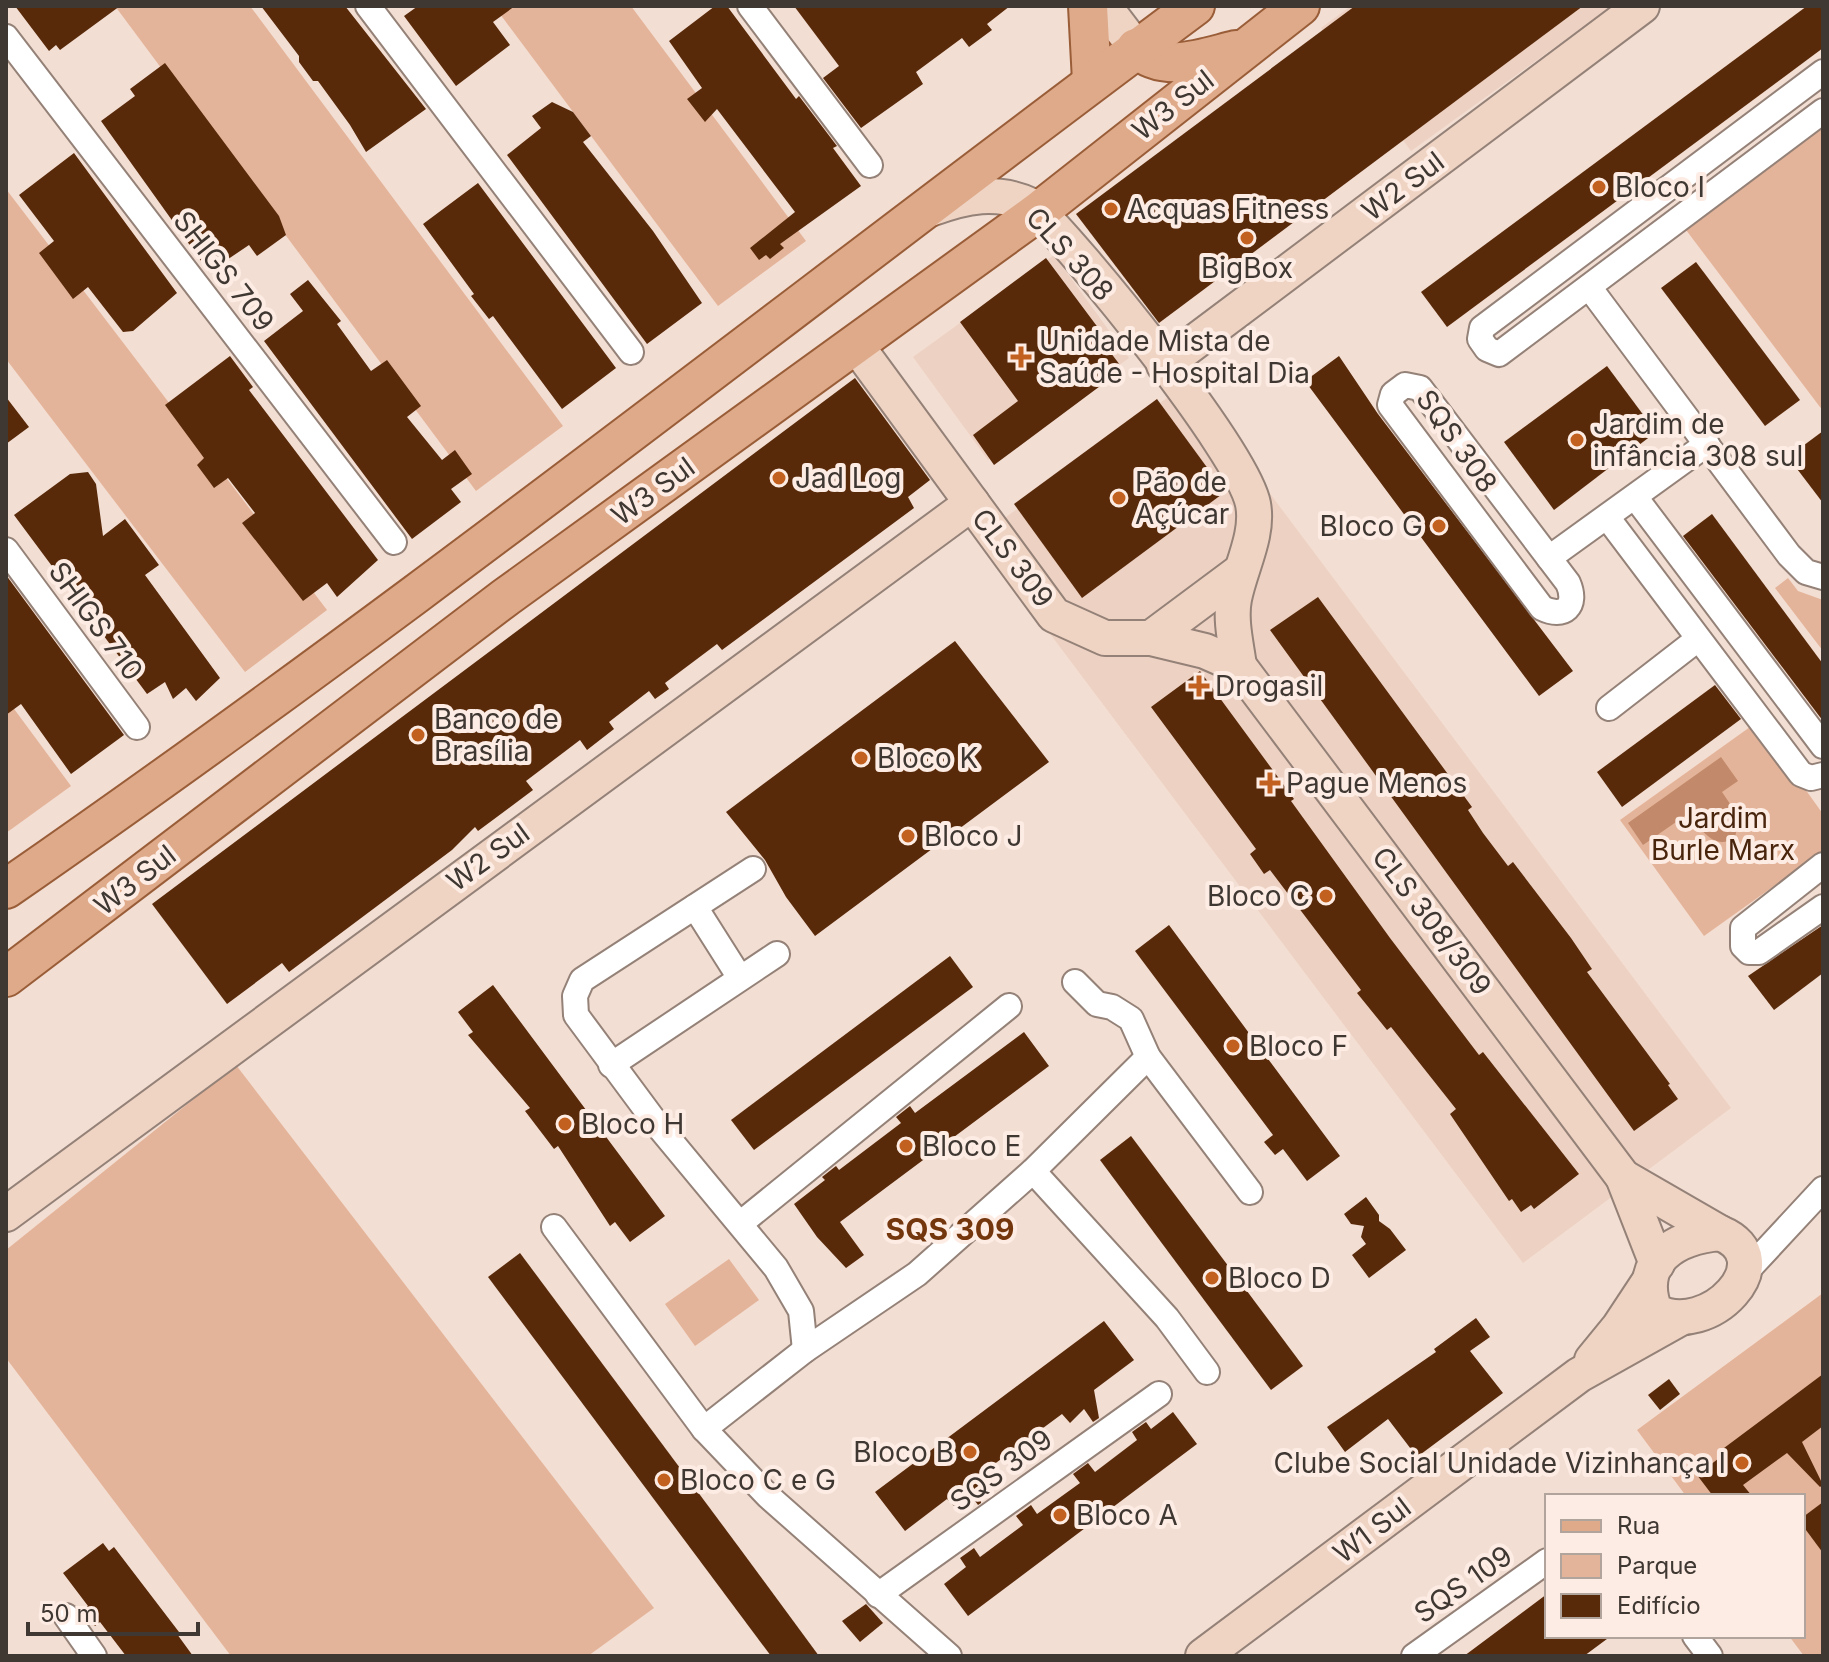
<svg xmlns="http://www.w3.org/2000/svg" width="1829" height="1662" viewBox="0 0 1829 1662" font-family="Inter,sans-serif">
  <rect width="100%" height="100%" fill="#f3ded3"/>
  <!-- built -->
  <g fill="#edd1c2">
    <polygon points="1351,6 1612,6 1411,151 1321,28"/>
    <polygon points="1054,255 1129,358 988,460 913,357"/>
    <polygon points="1187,383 1731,1108 1523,1263 978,538"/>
  </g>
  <!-- green -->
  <g fill="#e4b49a">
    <polygon points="115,6 250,6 563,426 476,491"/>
    <polygon points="494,6 631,6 806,241 718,306"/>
    <polygon points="1823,121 1823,411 1683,226"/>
    <polygon points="6,189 327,610 245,672 6,359"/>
    <polygon points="1788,578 1798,591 1823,600 1823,651 1775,588"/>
    <polygon points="6,698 71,786 6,833"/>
    <polygon points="1757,722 1823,814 1823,851 1704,936 1620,820"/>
    <polygon points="236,1065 654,1608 588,1656 231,1656 6,1358 6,1250"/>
    <polygon points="729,1259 759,1300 695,1346 665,1304"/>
    <polygon points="1823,1293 1823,1656 1804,1656 1789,1636 1803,1636 1803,1496 1686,1496 1637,1430"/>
  </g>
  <!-- water -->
  <path fill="#c28a6b" d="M1721 757 1738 781 1722 792 1739 817 1735 838C1713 851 1701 829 1689 813L1643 845 1628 823Z"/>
  <!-- building -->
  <g fill="#592a0a">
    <polygon points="15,6 120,6 60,50 56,45 49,51"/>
    <polygon points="261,6 345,6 426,109 366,152 350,125 318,81 313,81 299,62 299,56"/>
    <polygon points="418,6 515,6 493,22 510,45 456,86 404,16"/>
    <polygon points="715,6 727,6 796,99 799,96 837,146 833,148 861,186 780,244 784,248 770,259 766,255 759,260 750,248 795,212 717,109 705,122 687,99 702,88 669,41"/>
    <polygon points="794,6 1010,6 987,24 992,30 969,47 962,38 916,72 923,84 861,128 823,78 839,66"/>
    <polygon points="1355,6 1583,6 1159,323 1076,214"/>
    <polygon points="1807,6 1823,6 1823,48 1447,327 1421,292"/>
    <polygon points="165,63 279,216 286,235 257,256 249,245 209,272 101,121 135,96 130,89"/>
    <polygon points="552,102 573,112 591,136 583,142 653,231 702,303 647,344 507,155 541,128 532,116"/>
    <polygon points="74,153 177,293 133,331 123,332 88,287 73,299 39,253 54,241 19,195"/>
    <polygon points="478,183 616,368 562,409 493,316 489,319 471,296 474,294 423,224"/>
    <polygon points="1046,258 1099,329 1095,332 1123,369 994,465 973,435 1018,401 960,322"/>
    <polygon points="1696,262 1800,400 1765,426 1661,288"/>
    <polygon points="308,280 341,321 337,324 371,371 387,360 421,406 407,417 442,460 455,450 472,474 451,489 461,502 412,539 264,341 303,311 290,294"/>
    <polygon points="230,356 253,387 249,390 378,560 337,597 327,583 303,601 242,523 255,513 228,478 214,488 197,465 204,458 165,405"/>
    <polygon points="1339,356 1378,414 1573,671 1539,696 1305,381"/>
    <polygon points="1607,366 1656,432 1554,510 1504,442"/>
    <polygon points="855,378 930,480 908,497 914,508 722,650 717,644 665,683 669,689 655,699 649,691 609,722 614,729 587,750 580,740 526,781 533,790 478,831 475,827 452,850 289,972 282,963 227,1004 152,904"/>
    <polygon points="6,397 29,427 6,444"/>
    <polygon points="1157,399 1225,492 1082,598 1014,504"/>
    <polygon points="1823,431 1823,503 1788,457"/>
    <polygon points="88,472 96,484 103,536 125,519 159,565 145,575 220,678 196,701 186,688 173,699 165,682 147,694 14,515 70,474"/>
    <polygon points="1712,514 1823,664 1823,721 1683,536"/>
    <polygon points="6,575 124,735 71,774 21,704 6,715"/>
    <polygon points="1318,597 1472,807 1468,810 1483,833 1508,866 1513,862 1571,938 1592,969 1587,972 1670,1084 1668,1085 1678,1099 1634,1131 1270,630"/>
    <polygon points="955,641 1049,762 815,936 786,897 765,860 726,812"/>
    <polygon points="1200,671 1294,799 1291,801 1390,938 1479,1055 1483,1052 1579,1174 1534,1209 1531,1205 1521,1212 1512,1199 1509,1201 1450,1114 1456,1109 1391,1027 1387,1030 1357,993 1361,990 1270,870 1264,874 1250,854 1256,849 1151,707"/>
    <polygon points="1715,685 1741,719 1622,807 1597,772"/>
    <polygon points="1169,925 1340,1156 1307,1181 1283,1149 1275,1155 1264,1142 1273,1135 1135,951"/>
    <polygon points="1823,925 1823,973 1774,1010 1748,976"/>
    <polygon points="950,956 973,987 754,1150 731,1120"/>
    <polygon points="493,985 665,1216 630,1242 615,1222 610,1226 558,1146 554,1149 525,1111 530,1108 468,1035 473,1032 458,1012"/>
    <polygon points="1024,1032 1049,1066 840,1222 864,1255 846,1268 817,1237 794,1204 825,1180 822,1177 836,1166 839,1170 901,1123 896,1117 910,1106 915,1113"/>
    <polygon points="1131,1136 1303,1366 1271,1390 1100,1160"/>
    <polygon points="1366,1197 1379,1215 1379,1221 1390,1229 1406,1250 1369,1278 1352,1255 1366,1244 1361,1237 1364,1226 1351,1224 1344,1214"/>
    <polygon points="520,1253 738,1546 819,1656 771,1656 488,1277"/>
    <polygon points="1476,1318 1490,1337 1470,1351 1503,1393 1417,1457 1388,1419 1345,1452 1327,1427 1436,1352 1434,1349"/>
    <polygon points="1104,1321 1134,1360 1094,1390 1099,1418 1093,1422 1084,1409 1070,1423 1062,1414 981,1474 981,1503 978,1505 970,1494 956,1508 947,1499 905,1531 875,1492"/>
    <polygon points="1823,1374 1823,1426 1802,1442 1823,1485 1820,1487 1787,1453 1743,1485 1752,1496 1713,1496 1697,1475 1727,1452 1724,1448"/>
    <polygon points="1669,1379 1680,1394 1660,1410 1648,1395"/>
    <polygon points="1173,1412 1197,1444 968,1616 944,1584 966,1567 960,1558 974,1548 980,1557 1023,1525 1016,1516 1031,1505 1037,1514 1080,1483 1073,1474 1088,1463 1095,1472 1137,1440 1132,1432 1146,1422 1151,1429"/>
    <polygon points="1823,1502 1823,1553 1803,1526 1803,1517"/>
    <polygon points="103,1543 109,1551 114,1547 179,1632 177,1634 193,1656 126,1656 100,1622 95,1626 83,1610 88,1606 63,1573"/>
    <polygon points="1547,1594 1547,1636 1611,1636 1584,1656 1464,1656"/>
    <polygon points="866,1604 883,1623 860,1642 842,1621"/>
  </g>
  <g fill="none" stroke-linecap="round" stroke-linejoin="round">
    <!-- street casing -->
    <g stroke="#948177" stroke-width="28">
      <g id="street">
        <polyline points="368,6 631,352"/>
        <polyline points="750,6 870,165"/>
        <polyline points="6,37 394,542"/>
        <polyline points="1823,72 1482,328 1480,339 1487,349 1499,354 1823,111"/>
        <polyline points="1589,287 1789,555 1806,572 1823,577"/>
        <path d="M1405 385 1420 388 1568 583C1578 606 1564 619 1542 608L1390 405 1393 394Z"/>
        <polyline points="1635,497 1823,746"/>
        <polyline points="1607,517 1801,774 1811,778 1823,775"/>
        <polyline points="6,550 137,727"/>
        <polyline points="1549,558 1707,444"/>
        <polyline points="1609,708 1698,639"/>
        <polyline points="1823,865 1743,928 1743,946 1749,952 1759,952 1823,907"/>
        <polyline points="753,869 582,980 575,996 576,1015 659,1127 776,1268 801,1311 805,1350"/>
        <polyline points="695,907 740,978"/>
        <polyline points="1075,982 1097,1004 1112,1007 1131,1019 1148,1057 1250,1192"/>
        <polyline points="611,1065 777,954"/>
        <polyline points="1033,1171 1167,1318 1207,1372"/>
        <polyline points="741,1223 1009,1006"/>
        <polyline points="554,1227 704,1429 768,1496 949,1656"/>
        <polyline points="1745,1273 1823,1189"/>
        <polyline points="704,1429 805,1350 917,1274 1033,1171 1148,1057"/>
        <polyline points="878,1595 1159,1394"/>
        <polyline points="66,1616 94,1656"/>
        <polyline points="1695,1636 1710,1656"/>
        <polyline points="1414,1656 1547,1561"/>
      </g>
    </g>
    <!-- secondary casing -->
    <g stroke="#948177" stroke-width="38">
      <g id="secondary">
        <polyline points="1104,6 1136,48"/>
        <path d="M930 209C965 196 997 189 1032 206 1076 246 1243 452 1253 504 1259 535 1240 568 1234 599 1230 620 1236 644 1239 666"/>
        <polyline points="856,345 1054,615 1105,638 1151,638 1205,651 1239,666"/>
        <polyline points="1164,365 1642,6"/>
        <polyline points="1151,638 1241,571"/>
        <polyline points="1239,666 1623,1177 1657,1264"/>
        <polyline points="1623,1177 1720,1233"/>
        <polyline points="6,1214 972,503"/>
        <path d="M1720 1233C1785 1259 1709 1340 1655 1311 1635 1260 1676 1237 1720 1233Z"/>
        <polyline points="1592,1360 1619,1327 1650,1280"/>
        <polyline points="1203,1656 1579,1375 1679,1319"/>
      </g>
    </g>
    <!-- primary casing -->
    <g stroke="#995d38" stroke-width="42">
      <g id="primary">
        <polyline points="1088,6 1092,81"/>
        <path d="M1136 48C1164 74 1203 58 1236 50"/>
        <path d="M6 889C412 608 799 301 1195 6"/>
        <polyline points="6,977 506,597 1038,212 1300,6"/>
      </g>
    </g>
    <!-- street -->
    <use href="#street" stroke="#fff" stroke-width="24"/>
    <!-- secondary -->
    <use href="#secondary" stroke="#efd4c4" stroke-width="34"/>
    <!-- primary -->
    <use href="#primary" stroke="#dfaa8a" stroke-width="38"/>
  </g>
  <!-- markers -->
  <g fill="#c1601f" stroke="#fdece4" stroke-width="3">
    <circle cx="1599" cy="187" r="8"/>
    <circle cx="1111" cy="209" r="8"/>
    <circle cx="1247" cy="238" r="8"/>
    <path d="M1017 345h8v8h8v8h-8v8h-8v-8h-8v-8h8z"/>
    <circle cx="1577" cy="440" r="8"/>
    <circle cx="779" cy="478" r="8"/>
    <circle cx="1119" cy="498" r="8"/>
    <circle cx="1439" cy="526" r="8"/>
    <path d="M1195 674h8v8h8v8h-8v8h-8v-8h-8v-8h8z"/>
    <circle cx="418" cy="735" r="8"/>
    <circle cx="861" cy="758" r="8"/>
    <path d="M1266 771h8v8h8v8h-8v8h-8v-8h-8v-8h8z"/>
    <circle cx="908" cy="836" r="8"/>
    <circle cx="1326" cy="896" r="8"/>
    <circle cx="1233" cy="1046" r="8"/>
    <circle cx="565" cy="1124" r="8"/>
    <circle cx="906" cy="1146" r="8"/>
    <circle cx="1212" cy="1278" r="8"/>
    <circle cx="970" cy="1452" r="8"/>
    <circle cx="1742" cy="1463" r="8"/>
    <circle cx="664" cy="1480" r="8"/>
    <circle cx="1060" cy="1515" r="8"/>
  </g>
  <g text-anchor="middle" stroke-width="8" stroke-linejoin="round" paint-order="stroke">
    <!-- street labels -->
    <g font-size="28" fill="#3f3732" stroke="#fdece4">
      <text transform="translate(1173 105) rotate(-38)" y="10">W3 Sul</text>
      <text transform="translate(1403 186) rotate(-37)" y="10">W2 Sul</text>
      <text transform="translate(1070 254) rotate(48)" y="10">CLS 308</text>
      <text transform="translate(224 271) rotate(52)" y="10">SHIGS 709</text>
      <text transform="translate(1457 441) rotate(55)" y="10">SQS 308</text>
      <text transform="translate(653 491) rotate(-36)" y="10">W3 Sul</text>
      <text transform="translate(1013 558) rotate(53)" y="10">CLS 309</text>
      <text transform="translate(96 621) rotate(54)" y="10">SHIGS 710</text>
      <text transform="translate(488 857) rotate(-36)" y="10">W2 Sul</text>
      <text transform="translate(135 880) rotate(-38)" y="10">W3 Sul</text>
      <text transform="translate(1432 921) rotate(53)" y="10">CLS 308/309</text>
      <text transform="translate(1001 1470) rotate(-36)" y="10">SQS 309</text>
      <text transform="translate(1372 1530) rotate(-37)" y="10">W1 Sul</text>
      <text transform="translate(1463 1584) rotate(-35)" y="10">SQS 109</text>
    </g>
    <!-- poi labels -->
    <g font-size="28" fill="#3f3732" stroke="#fdece4" text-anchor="start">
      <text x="1615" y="197">Bloco I</text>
      <text x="1127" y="219">Acquas Fitness</text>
      <text x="1247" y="278" text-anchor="middle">BigBox</text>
      <text x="1039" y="351">Unidade Mista de<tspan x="1039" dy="32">Saúde - Hospital Dia</tspan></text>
      <text x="1593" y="434">Jardim de<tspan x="1593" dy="32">infância 308 sul</tspan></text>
      <text x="795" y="488">Jad Log</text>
      <text x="1135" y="492">Pão de<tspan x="1135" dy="32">Açúcar</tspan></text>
      <text x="1423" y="536" text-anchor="end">Bloco G</text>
      <text x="1215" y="696">Drogasil</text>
      <text x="434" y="729">Banco de<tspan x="434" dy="32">Brasília</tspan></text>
      <text x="877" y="768">Bloco K</text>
      <text x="1286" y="793">Pague Menos</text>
      <text x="924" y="846">Bloco J</text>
      <text x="1310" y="906" text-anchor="end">Bloco C</text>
      <text x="1249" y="1056">Bloco F</text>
      <text x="581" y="1134">Bloco H</text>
      <text x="922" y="1156">Bloco E</text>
      <text x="1228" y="1288">Bloco D</text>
      <text x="954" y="1462" text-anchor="end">Bloco B</text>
      <text x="1726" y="1473" text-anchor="end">Clube Social Unidade Vizinhança I</text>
      <text x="680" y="1490">Bloco C e G</text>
      <text x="1076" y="1525">Bloco A</text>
    </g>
    <!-- park labels -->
    <g font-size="28" fill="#4a250d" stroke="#fdece4">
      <text x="1723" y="828">Jardim<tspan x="1723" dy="32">Burle Marx</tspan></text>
    </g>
    <!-- neighbourhood labels -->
    <g font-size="30" font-weight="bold" fill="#74360d" stroke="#fdece4">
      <text x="950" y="1240">SQS 309</text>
    </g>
  </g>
  <!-- border -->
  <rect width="1829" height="1662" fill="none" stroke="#3f3732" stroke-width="16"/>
  <!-- legend -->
  <rect x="1545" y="1494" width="260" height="144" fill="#fdece4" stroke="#b1a49d" stroke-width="2"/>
  <rect x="1561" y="1520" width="40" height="12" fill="#dfaa8a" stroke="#b1a49d" stroke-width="2"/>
  <text x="1617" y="1534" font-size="24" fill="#3f3732">Rua</text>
  <rect x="1561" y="1554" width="40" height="24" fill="#e4b49a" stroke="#b1a49d" stroke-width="2"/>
  <text x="1617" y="1574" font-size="24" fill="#3f3732">Parque</text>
  <rect x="1561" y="1594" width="40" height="24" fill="#592a0a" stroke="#b1a49d" stroke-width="2"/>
  <text x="1617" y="1614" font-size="24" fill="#3f3732">Edifício</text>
  <!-- scale -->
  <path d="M28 1622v12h170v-12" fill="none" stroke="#3f3732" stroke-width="4"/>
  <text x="40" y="1622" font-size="24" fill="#3f3732" stroke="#fdece4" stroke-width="6" paint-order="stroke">50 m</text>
</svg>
